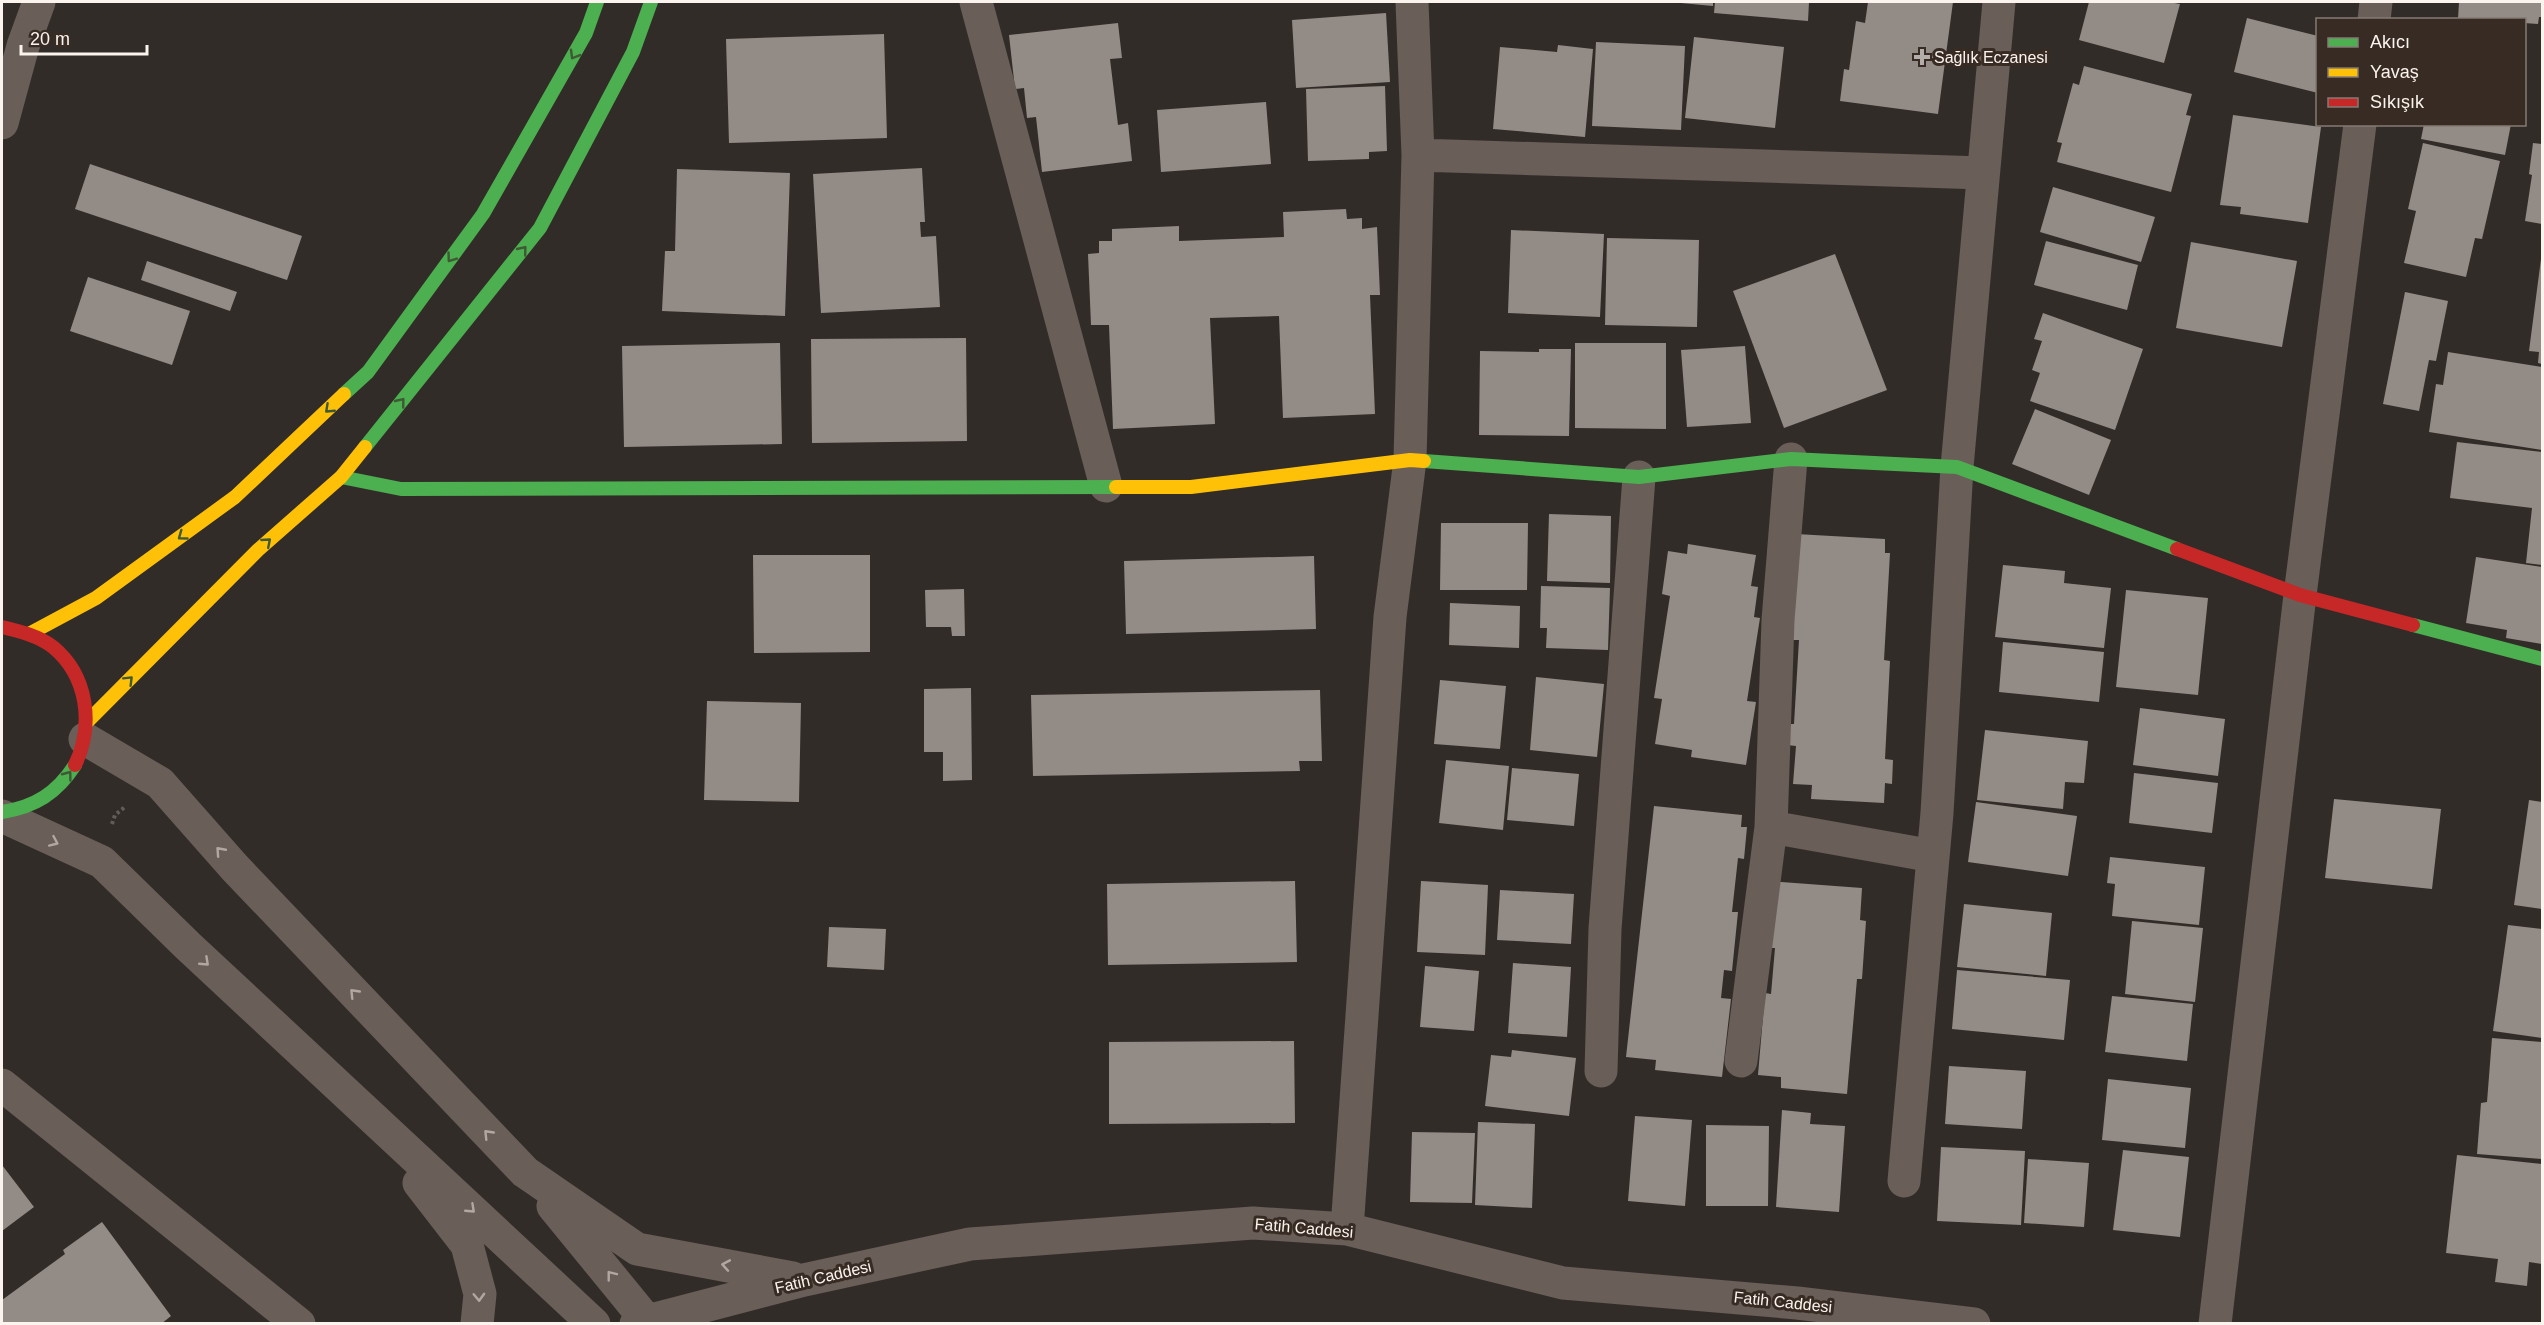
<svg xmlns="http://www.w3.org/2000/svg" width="2544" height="1325" font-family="Helvetica,sans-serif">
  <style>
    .building { fill: #938b86 }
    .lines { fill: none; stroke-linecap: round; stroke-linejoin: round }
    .path { stroke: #645c58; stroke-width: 4; stroke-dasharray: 3 3; stroke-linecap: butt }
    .street { stroke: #695e58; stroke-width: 33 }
    .fast { stroke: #4caf50; stroke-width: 14 }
    .slow { stroke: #ffc107; stroke-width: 14 }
    .jam { stroke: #c62828; stroke-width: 14 }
    .oneway { stroke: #3e5933 }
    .oneway2 { stroke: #b2a8a3 }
    .poi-dot { fill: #b5ada9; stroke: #372b23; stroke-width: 2 }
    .labels { text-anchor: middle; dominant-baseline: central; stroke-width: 6; stroke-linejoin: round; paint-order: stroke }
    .poi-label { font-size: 16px; fill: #fbf3ee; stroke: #372b23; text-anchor: start }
    .street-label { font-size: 16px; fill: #fbf3ee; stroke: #372b23 }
  </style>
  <rect width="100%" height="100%" fill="#322c28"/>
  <path class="building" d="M1670,2h43v4z
    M1715,2h94l-1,19 -94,-8z
    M1868,2h85l-15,112 -98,-13 4,-32 5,1 7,-49 9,2z
    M2089,2h80l11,2 -16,59 -85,-23z
    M2459,2h83v15h-3l-1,7 -14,-1v-3l-66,-1z
    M1386,13l4,69 -94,6 -4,-68z
    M2247,18l71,18v57l-84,-21z
    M1118,23l4,35 -12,1 8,66 10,-2 4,38 -90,11 -6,-55 -9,1 -3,-30 -9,1 -6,-54z
    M884,34l3,104 -158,5 -3,-104z
    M1694,37l90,10 -9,81 -90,-10z
    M1596,42l89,4 -4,84 -89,-4z
    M1558,45l35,4 -8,88 -92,-8 7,-82 57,5z
    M2084,66l108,28 -6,21 5,1 -20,76 -114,-30 5,-19 -5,-1 16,-59 6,2z
    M1385,86l2,65 -18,1v7l-61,2 -2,-72z
    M1266,102l5,62 -110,8 -4,-62z
    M2233,115l88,12 -13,96 -68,-9 1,-7 -21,-2z
    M2424,124h87l-6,31 -84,-16z
    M2423,143l77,18 -18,78 -7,-1 -9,39 -62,-14 12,-52 -8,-2z
    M2533,143l9,1v80l-17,-3 7,-46 -3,-1z
    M90,164l212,72 -15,44 -212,-71z
    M922,168l3,54h-5l1,15 15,-1 4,71 -119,6 -8,-139z
    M677,169l113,4 -5,143 -123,-5 3,-60h10z
    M2053,187l102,30 -14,45 -101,-30z
    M1346,209l1,10 15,-1v11l15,-2 3,68h-10l5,119 -92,4 -4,-102 -69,2 5,106 -102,5 -4,-104h-18l-3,-71 11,-1v-12h13v-12l67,-3v15l105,-4 -1,-25z
    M1511,230l93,4 -4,83 -92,-4z
    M1607,238l92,2 -2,87 -92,-2z
    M2046,241l92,24 -11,45 -93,-25z
    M2191,242l106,19 -15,86 -106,-19z
    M1835,254l52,136 -103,38 -51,-137z
    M2541,259h1v105l-4,-1 1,-11 -10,-1z
    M147,261l90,31 -7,19 -89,-31z
    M88,277l102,34 -18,54 -102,-34z
    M2405,292l43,9 -12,60 -7,-1 -10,51 -36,-7z
    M2043,313l100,36 -28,81 -85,-29 10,-28 -8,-3 10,-29 -8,-2z
    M966,338l1,103 -155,2 -1,-104z
    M780,343l2,101 -158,3 -2,-101z
    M1575,343h91v86l-91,-1z
    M1745,346l6,77 -64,4 -6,-77z
    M1539,349h32l-2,87 -90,-1 1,-84 59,1z
    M2448,352l94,15v83l-113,-18 7,-48 7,1z
    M2035,409l76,31 -22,55 -77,-31z
    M2457,442l85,10v113l-16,-2 6,-55 -82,-10z
    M1549,514l62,2 -1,67 -63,-2z
    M1441,523h87l-1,67h-87z
    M1796,534l89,5v14h5l-6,107 6,1 -5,98 8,1 -1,24 -7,-1 -1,20 -73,-4 1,-14 -19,-1 3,-38 -9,-1 2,-21h5l5,-84h-8z
    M1688,544l68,11 -5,31 7,1 -4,30 6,1 -13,83 9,1 -10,63 -55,-8 1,-7 -37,-6 7,-45 -8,-1 16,-102 -8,-2 6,-43 19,3z
    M753,555h117v97l-116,1z
    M1314,556l2,73 -190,5 -2,-73z
    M2476,557l66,10v77l-36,-6 1,-8 -41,-7z
    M2003,565l62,6 -1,12 47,5 -7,60 -109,-11z
    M1541,586l69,2 -2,62 -62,-2 1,-20h-7z
    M964,589l1,47h-13l-1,-9h-25l-1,-37z
    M2126,590l82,8 -10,97 -82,-8z
    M1450,603l70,3 -1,42 -70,-3z
    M2003,642l101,10 -5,50 -100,-10z
    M1536,677l68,7 -7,73 -67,-7z
    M1440,680l66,6 -6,63 -66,-5z
    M971,688l1,92 -29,1v-29h-19v-63z
    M1320,690l2,71h-23l1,10 -267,5 -2,-81z
    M707,701l94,2 -2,99 -95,-2z
    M2140,708l85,11 -7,57 -85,-11z
    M1985,730l103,11 -4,42 -19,-1 -2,27 -86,-9z
    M1446,760l63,6 -6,64 -64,-7z
    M1512,768l67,6 -5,52 -67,-6z
    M2134,773l84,10 -6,50 -83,-10z
    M2334,799l107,10 -9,80 -107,-11z
    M2529,800l13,2v107l-28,-4z
    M1976,802l101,14 -9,60 -100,-14z
    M1654,806l88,9 -1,12h6l-3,32 -6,-1 -6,54h6l-6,59 -8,-1 -3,28 10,1 -9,78 -67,-7 1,-10 -30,-3z
    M2110,857l95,10 -6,58 -87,-9 3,-32 -8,-1z
    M1295,881l2,81 -189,3 -1,-81z
    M1421,881l67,4 -3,70 -68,-3z
    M1768,881l94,7 -2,32 6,1 -4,58h-5l-10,115 -66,-6v-11l-23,-2 7,-82 6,1 4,-46h-12z
    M1500,890l74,4 -3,50 -74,-4z
    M1964,904l88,9 -6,63 -89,-9z
    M2132,921l71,7 -8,74 -70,-8z
    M2508,925l34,4v109l-49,-7z
    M829,927l57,2 -2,41 -57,-3z
    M1513,963l58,4 -4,70 -59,-4z
    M1425,966l54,5 -5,60 -54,-4z
    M1957,970l113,10 -6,60 -112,-11z
    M2112,996l81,8 -6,57 -82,-9z
    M2492,1038l50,4v117l-65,-5 4,-51 6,-1z
    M1294,1041l1,82 -186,1v-82z
    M1512,1050l64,8 -7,58 -84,-10 6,-51 20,2z
    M1949,1066l77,5 -4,58 -77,-5z
    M2108,1079l83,9 -6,60 -83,-8z
    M1782,1110l29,3 -1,11 35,2 -6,86 -63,-5z
    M1635,1116l57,4 -7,86 -57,-5z
    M1478,1122l57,2 -3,84 -57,-3z
    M1706,1125l63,1 -1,80h-62z
    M1412,1132l63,1 -3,70 -62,-1z
    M1941,1147l84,4 -4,74 -84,-4z
    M2123,1150l66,7 -9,80 -67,-7z
    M2457,1155l85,9v100l-13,-2 -2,24 -32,-4 3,-23 -52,-6z
    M2028,1159l61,4 -5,64 -60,-4z
    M2,1165l32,42 -32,24z
    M102,1222l69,94 -10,8h-159v-24l63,-46 -2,-4z"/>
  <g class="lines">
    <path class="path" d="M112,824l3,-9 10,-8"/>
    <path class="street" d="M976,2l130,484
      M2374,20l2,-18
      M2,123l21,-77 16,-44
      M1418,155l565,18
      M1791,459l-13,161 -7,207 162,29
      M85,739l75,44 75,85 290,304 112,77 156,29
      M2,816l100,46 86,84 406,378
      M1741,1061l30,-234
      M1601,1071l4,-142 34,-452
      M2,1085l297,239
      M1904,1181l33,-368 20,-346 42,-465
      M419,1183l48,62 13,49 -3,30
      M553,1206l94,115
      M1347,1229l43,-612 20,-157 8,-305 -6,-153
      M636,1324l168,-44 166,-36 283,-21 94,6 216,54 234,20 177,21
      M2215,1324l85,-729 60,-471"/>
    <path class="fast" d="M344,394l24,-22 115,-158 103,-181 11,-31
      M365,447l175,-219 93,-176 18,-50
      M1424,461l215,16 152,-18 166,8 220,82
      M341,477l60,12 715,-2
      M2413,625l129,34
      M2,812c33,-5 55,-19 73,-47"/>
    <path class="slow" d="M1116,487h75l219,-27 14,1
      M29,634l67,-36 139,-101 109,-103
      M88,721l170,-171 83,-73 24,-30"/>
    <path class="jam" d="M2177,549l123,46 113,30
      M2,627c17,4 37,9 51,20 35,29 41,78 22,118"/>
  </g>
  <defs><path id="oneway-chevron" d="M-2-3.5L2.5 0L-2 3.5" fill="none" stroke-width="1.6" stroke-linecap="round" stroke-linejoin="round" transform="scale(1.5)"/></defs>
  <g class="oneway">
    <use href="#oneway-chevron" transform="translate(574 55) rotate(120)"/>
    <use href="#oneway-chevron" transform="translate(523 250) rotate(-51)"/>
    <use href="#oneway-chevron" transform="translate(451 258) rotate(126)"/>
    <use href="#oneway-chevron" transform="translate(401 402) rotate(-51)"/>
    <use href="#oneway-chevron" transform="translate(329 409) rotate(137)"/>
    <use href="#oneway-chevron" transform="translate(182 536) rotate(144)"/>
    <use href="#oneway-chevron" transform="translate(267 542) rotate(-41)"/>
    <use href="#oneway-chevron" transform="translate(129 680) rotate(-45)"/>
    <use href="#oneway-chevron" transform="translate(68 775) rotate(-53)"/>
  </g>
  <g class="oneway2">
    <use href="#oneway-chevron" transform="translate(54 842) rotate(24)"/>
    <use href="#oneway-chevron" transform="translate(220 851) rotate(-132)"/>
    <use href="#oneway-chevron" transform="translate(205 962) rotate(43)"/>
    <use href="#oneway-chevron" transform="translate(354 993) rotate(-134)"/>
    <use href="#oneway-chevron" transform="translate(488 1134) rotate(-134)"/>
    <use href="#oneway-chevron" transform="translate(471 1209) rotate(43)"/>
    <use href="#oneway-chevron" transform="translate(726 1265) rotate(-170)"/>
    <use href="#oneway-chevron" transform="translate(611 1275) rotate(-128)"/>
    <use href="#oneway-chevron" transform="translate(479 1297) rotate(88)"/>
  </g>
  <path class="poi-dot" d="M1919 48h6v6h6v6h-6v6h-6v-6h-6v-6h6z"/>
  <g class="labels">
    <g class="poi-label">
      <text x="1934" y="57">Sağlık Eczanesi</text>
    </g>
    <g class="street-label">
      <text transform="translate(1304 1228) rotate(5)">Fatih Caddesi</text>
      <text transform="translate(823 1277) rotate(-13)">Fatih Caddesi</text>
      <text transform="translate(1783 1302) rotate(6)">Fatih Caddesi</text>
    </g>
  </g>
  <rect width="2544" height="1325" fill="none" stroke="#fbf3ee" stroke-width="6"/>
  <rect x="2316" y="18" width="210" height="108" fill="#372b23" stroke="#857b74" stroke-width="1.5"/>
  <rect x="2328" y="38" width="30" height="9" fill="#4caf50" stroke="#857b74" stroke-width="1.5"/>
  <text x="2370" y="48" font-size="18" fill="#fbf3ee">Akıcı</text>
  <rect x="2328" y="68" width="30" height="9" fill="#ffc107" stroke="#857b74" stroke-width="1.5"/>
  <text x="2370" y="78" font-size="18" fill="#fbf3ee">Yavaş</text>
  <rect x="2328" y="98" width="30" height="9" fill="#c62828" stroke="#857b74" stroke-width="1.5"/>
  <text x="2370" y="108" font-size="18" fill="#fbf3ee">Sıkışık</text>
  <path d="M21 45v9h126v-9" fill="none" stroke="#fbf3ee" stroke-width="3"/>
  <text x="30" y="45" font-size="18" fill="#fbf3ee" stroke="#372b23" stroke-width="4.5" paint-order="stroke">20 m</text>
</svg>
